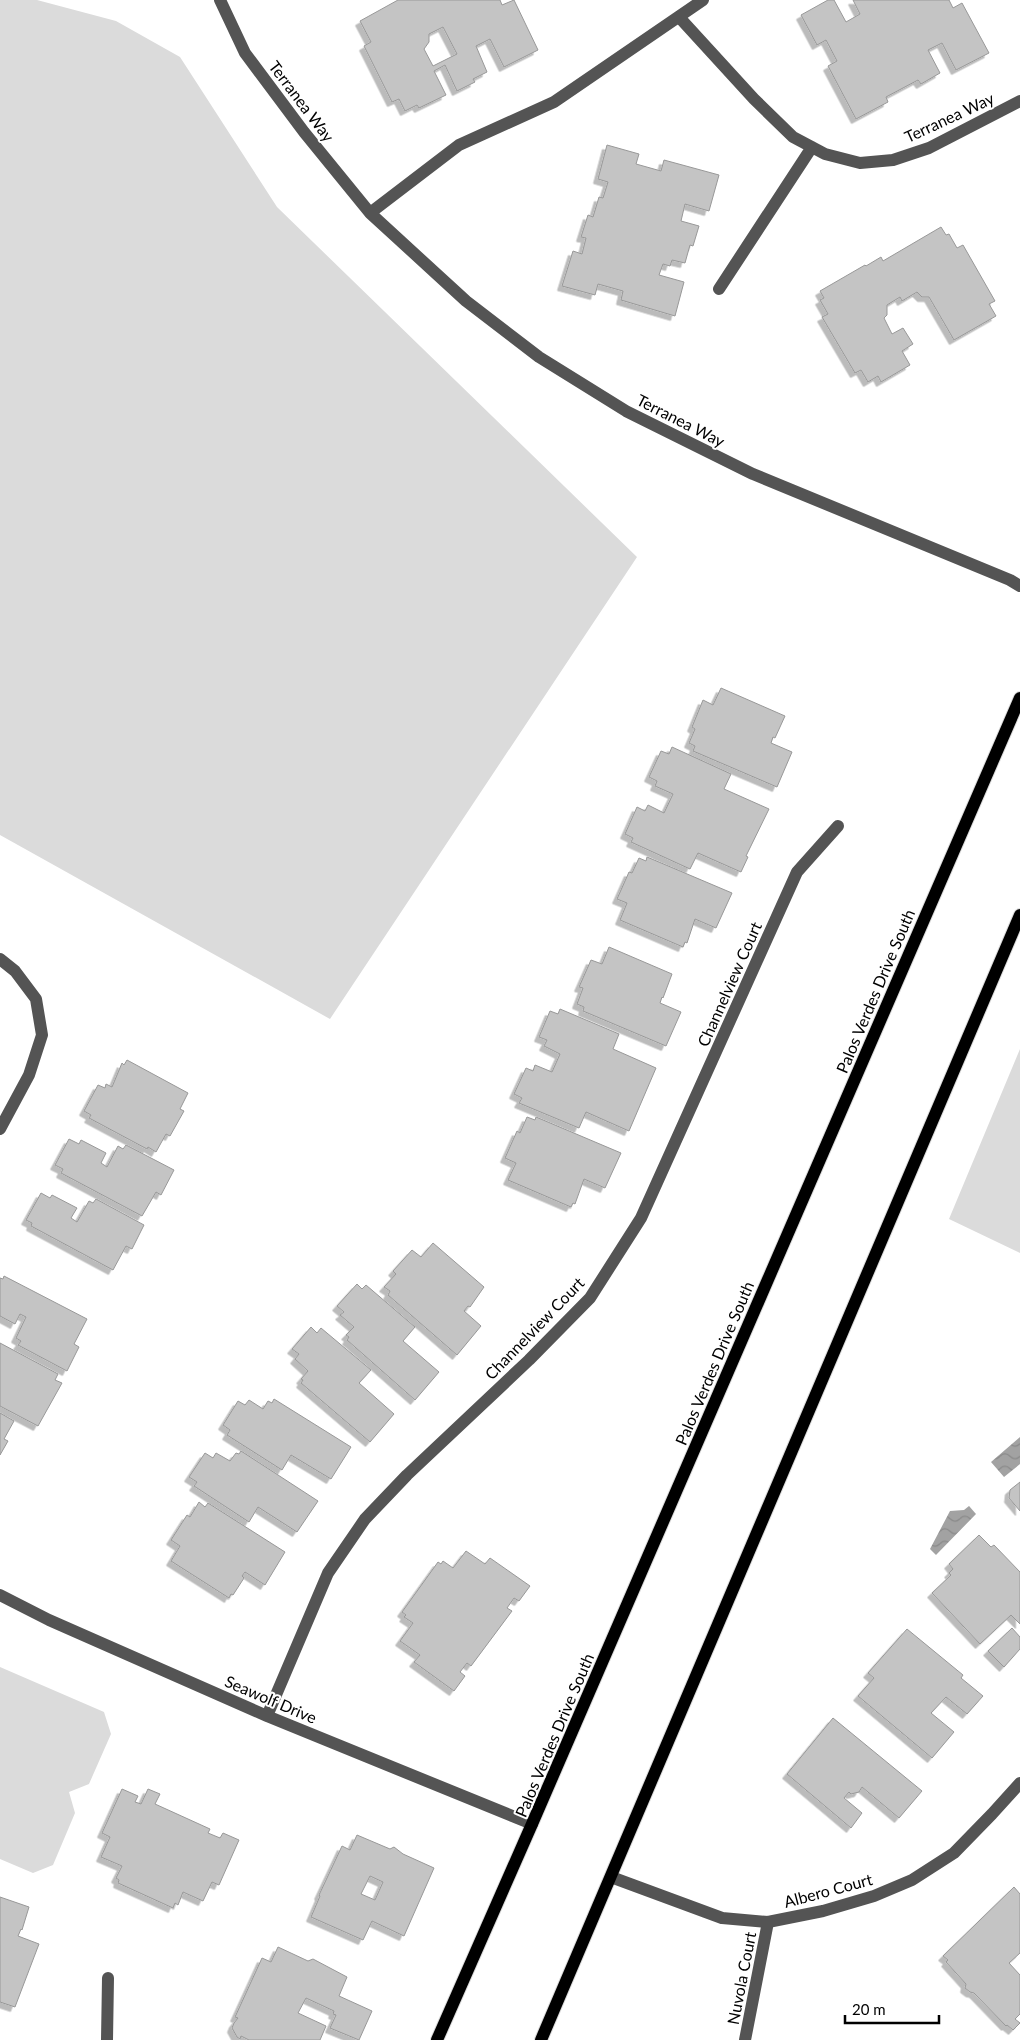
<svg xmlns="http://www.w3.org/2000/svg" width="1020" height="2040" font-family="Lato,sans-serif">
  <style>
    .green { fill: #dbdbdb }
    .water { fill: url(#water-waves) }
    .building { fill: #c4c4c4; stroke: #989898; fill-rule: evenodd; filter: url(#shadow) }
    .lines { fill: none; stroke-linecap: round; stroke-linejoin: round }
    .major-casing { stroke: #dbdbdb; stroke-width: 14 }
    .minor { stroke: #545454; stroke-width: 12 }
    .major { stroke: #000; stroke-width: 12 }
    .labels { text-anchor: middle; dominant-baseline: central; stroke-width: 4; stroke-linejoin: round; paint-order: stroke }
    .street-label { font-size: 16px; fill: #000; stroke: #fff }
  </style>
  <defs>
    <pattern id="water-waves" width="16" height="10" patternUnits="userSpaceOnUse" patternTransform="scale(1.25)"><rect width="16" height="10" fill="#a2a2a2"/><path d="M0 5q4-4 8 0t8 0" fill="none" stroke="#8a8a8a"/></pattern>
    <filter id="shadow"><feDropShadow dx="-4.5" dy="4.5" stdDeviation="0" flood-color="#0004"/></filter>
  </defs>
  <rect width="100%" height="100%" fill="#fff"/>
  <path class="green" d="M0,0h37l79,21 64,36 97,150 360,350 -307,462 -330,-184z
    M1020,1049v204l-71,-34z
    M0,1667l104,45 7,22 -22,50 -20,8 6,21 -22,52 -20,8 -33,-14z"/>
  <path class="water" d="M1020,1437v27l-16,13 -13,-15z
    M969,1506l7,8 -40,41 -6,-6 20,-38 14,-1z"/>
  <path class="building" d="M398,0h102l2,5 12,-5 24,50 -34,17 -14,-28 -14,7 11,26 -14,7 2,3 -18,9 -12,-26 -11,6 12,24 -27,13 -2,-3 -12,6 -6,-12 -7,3 -28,-56 7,-4 -11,-21zM443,27l14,27 -24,12 -9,-17 5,-7v-8z
    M828,0h6l12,22 14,-8 -7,-14h96l4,8 9,-5 27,50 -33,17 -14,-27 -14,7 12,23 -19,11 -3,-4 -32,17 2,5 -32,17 -28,-53 9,-5 -11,-21 -9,5 -16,-30z
    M607,145l32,9 -3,10 25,7 3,-11 55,15 -10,36 -24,-7 -4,17 18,5 -6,20 -3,-1 -5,18 -13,-3 -2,6 -7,-2 -4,11 25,7 -9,34 -54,-16 2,-9 -25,-7 -3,11 -33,-9 11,-35 9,3 4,-16 -5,-1 7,-22 5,2 6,-20 4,1 5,-16 -10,-3z
    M941,227l5,8 3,-1 8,14 6,-3 32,56 -6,3 7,12 -42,24 -25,-43h-7l-5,-5 -15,9 -2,-4 -13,8v10l-3,3 8,16 11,-6 10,16 -11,7 8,14 -29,17 -3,-6 -10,6 -7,-12 -6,3 -33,-56 6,-3 -8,-14 4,-2 -4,-7 45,-26 1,1 15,-9 2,4z
    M721,688l64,28 -10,22 -2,-1 -2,6 21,9 -15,35 -84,-36 2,-5 -6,-3 6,-14 -3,-2 11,-27 10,5z
    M672,747l59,27 -7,15 45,20 -23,47 2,1 -7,15 -43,-19 -8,16 -59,-27 2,-4 -8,-4 12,-27 8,4 3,-6 16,8 9,-19 -18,-8 2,-5 -8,-4 12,-26 8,3z
    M647,857l85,36 -16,35 -21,-9 -8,24 -2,-1 -2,5 -63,-27 7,-17 -10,-4 12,-27 3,1 7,-15 7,3z
    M609,947l63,27 -9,24 -1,-1 -2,6 21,9 -15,34 -83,-35 1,-4 -7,-3 6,-16 -4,-1 12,-27 11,4z
    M560,1009l59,25 -6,15 43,19 -27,63 -43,-19 -7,16 -60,-25 3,-5 -8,-4 12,-26 7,3 2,-6 17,7 8,-18 -16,-8 3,-6 -8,-3 11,-26 8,3z
    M127,1060l61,33 -8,16 4,2 -14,25 -4,-2 -10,18 -8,-5 -1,2 -58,-31 2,-3 -7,-4 14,-26 7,3 1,-4 6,3 10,-24 2,2z
    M527,1117l8,3 1,-3 85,36 -16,35 -21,-9 -9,25 -2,-1 -2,4 -63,-27 8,-17 -11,-5 12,-27 3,2z
    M69,1139l10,5 2,-4 25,13 -5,10 6,4 11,-21 5,3 3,-4 48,25 -13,25 -5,-3 -14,24 -81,-43 2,-4 -8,-4z
    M41,1193l9,5 2,-3 25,13 -6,10 6,4 12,-21 4,2 3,-4 48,26 -12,24 -6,-3 -13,24 -82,-44 1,-3 -6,-3z
    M433,1243l51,44 -14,20 -2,-1 -4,5 17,15 -24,29 -69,-60 2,-4 -6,-4 12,-13 -3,-3 19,-21 9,7z
    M4,1276l83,43 -13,25 5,3 -12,24 -49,-26 3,-4 -5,-3 10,-21 -6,-3 -5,10 -15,-8v-38l3,1z
    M357,1284l5,5 4,-4 49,42 -12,14 36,31 -24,28 -68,-60 2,-3 -3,-2 8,-8 -14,-12 4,-3 -7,-6z
    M311,1327l6,6 4,-5 50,42 -12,13 35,31 -24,28 -69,-59 2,-3 -2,-1 7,-8 -13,-12 4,-5 -7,-5z
    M0,1343l58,31 -3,6 7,3 -24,43 -38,-20z
    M274,1399l77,48 -20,32 -40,-24 -9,15 -55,-35 3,-5 -7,-5 15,-24 7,4 4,-5 14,9 5,-8 4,2z
    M0,1413l14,8 -10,18 4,2 -8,14z
    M241,1451l77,50 -21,31 -39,-25 -9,15 -55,-36 3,-4 -8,-5 16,-24 8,5 3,-5 14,8 6,-8 3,1z
    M1020,1482v29l-11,-13 1,-8z
    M199,1502l6,5 3,-4 77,49 -20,33 -20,-13 -3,4 2,2 -11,17 -2,-1 -2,4 -58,-37 9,-15 -9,-6 16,-25 3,2z
    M979,1535l12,12 3,-2 26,27v52l-9,-9 -31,29 -48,-51 19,-18 -2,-2 4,-4 -4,-5z
    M466,1551l19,13 5,-6 40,28 -11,15 -5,-3 -7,10 5,3 -41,55 -4,-3 -7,9 5,4 -11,15 -40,-29 6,-7 -20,-14 13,-18 -9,-6 2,-2 -4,-3 36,-50 3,2 2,-3 10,7z
    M1012,1628l8,9v12l-16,18 -16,-16z
    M907,1629l56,46 -2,3 22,18 -16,18 -21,-17 -15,16 23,19 -22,26 -74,-62 16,-18 -6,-5z
    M833,1718l89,73 -23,27 -37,-31 -3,5 -8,2 -2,-2 -5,6 18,15 -11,15 -64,-54z
    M122,1789l16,7 -3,6 6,2 7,-15 12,5 -5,10 55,25 -2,4 12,5 3,-5 16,7 -20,45 -7,-3 -9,19 -20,-9 -5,13 -3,-2 -2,5 -55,-25 1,-3 -3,-2 6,-12 -21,-9 9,-20 -8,-4z
    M357,1835l33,14 4,-2 9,7 31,14 -30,68 -32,-15 -9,19 -52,-23 9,-21 -1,-1 23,-49 8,4zM370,1876l13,6 -8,18 -14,-6z
    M1014,1887l6,7v59l-11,10 11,12v39l-5,5 5,4 -7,7 -6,-5 -1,1 -32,-33 -4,-1 -5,-4 1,-4 -20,-22 2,-2 -5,-4z
    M0,1897l29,10 -7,23 -1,-1 -3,7 21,8 -24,63 -15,-5z
    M278,1947l30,14 5,-2 34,18 -8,19 33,15 -13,29 -29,-12 6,-13 -3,-1 1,-3 -28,-13 -8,15 28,13 -6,14h-71l-8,-4 -1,3 -3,-2 -5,-9 2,-5 4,-5 -3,-1 27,-59 9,4z"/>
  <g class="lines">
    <g class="major-casing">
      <path id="major" d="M437,2040l95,-216 488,-1126
        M541,2040l479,-1125"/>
    </g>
    <path class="minor" d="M220,0l25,53 59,79 66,81 96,88 73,56 87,54 127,63 257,106 10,6
      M679,17l75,82 39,38 32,17 35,9 33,-3 36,-12 91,-47
      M370,213l89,-68 95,-43 149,-102
      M719,289l93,-142
      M0,959l15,12 21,28 6,36 -13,40 -29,54
      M0,1595l49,25 218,96 265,108
      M267,1716l61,-143 37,-54 42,-44 122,-115 61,-62 51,-80 156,-346 41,-46
      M611,1877l111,41 46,4 55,-11 51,-15 38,-16 42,-27 38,-39 28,-31
      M107,2040l1,-62
      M745,2040l23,-118"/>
    <use href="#major" class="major"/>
  </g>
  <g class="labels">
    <g class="street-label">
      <text transform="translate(302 101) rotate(53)">Terranea Way</text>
      <text transform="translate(949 117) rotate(-25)">Terranea Way</text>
      <text transform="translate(681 420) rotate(27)">Terranea Way</text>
      <text transform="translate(729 984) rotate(-66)">Channelview Court</text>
      <text transform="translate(875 991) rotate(-67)">Palos Verdes Drive South</text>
      <text transform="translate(534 1328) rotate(-46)">Channelview Court</text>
      <text transform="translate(714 1363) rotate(-67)">Palos Verdes Drive South</text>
      <text transform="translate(271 1699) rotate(23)">Seawolf Drive</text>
      <text transform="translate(554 1735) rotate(-67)">Palos Verdes Drive South</text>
      <text transform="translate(828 1890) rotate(-15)">Albero Court</text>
      <text transform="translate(741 1978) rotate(-79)">Nuvola Court</text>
    </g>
  </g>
  <path d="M845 2015v8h94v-8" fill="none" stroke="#000000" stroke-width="2.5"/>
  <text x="852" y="2015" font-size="15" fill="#000000" stroke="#ffffff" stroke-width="4" paint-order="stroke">20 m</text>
</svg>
